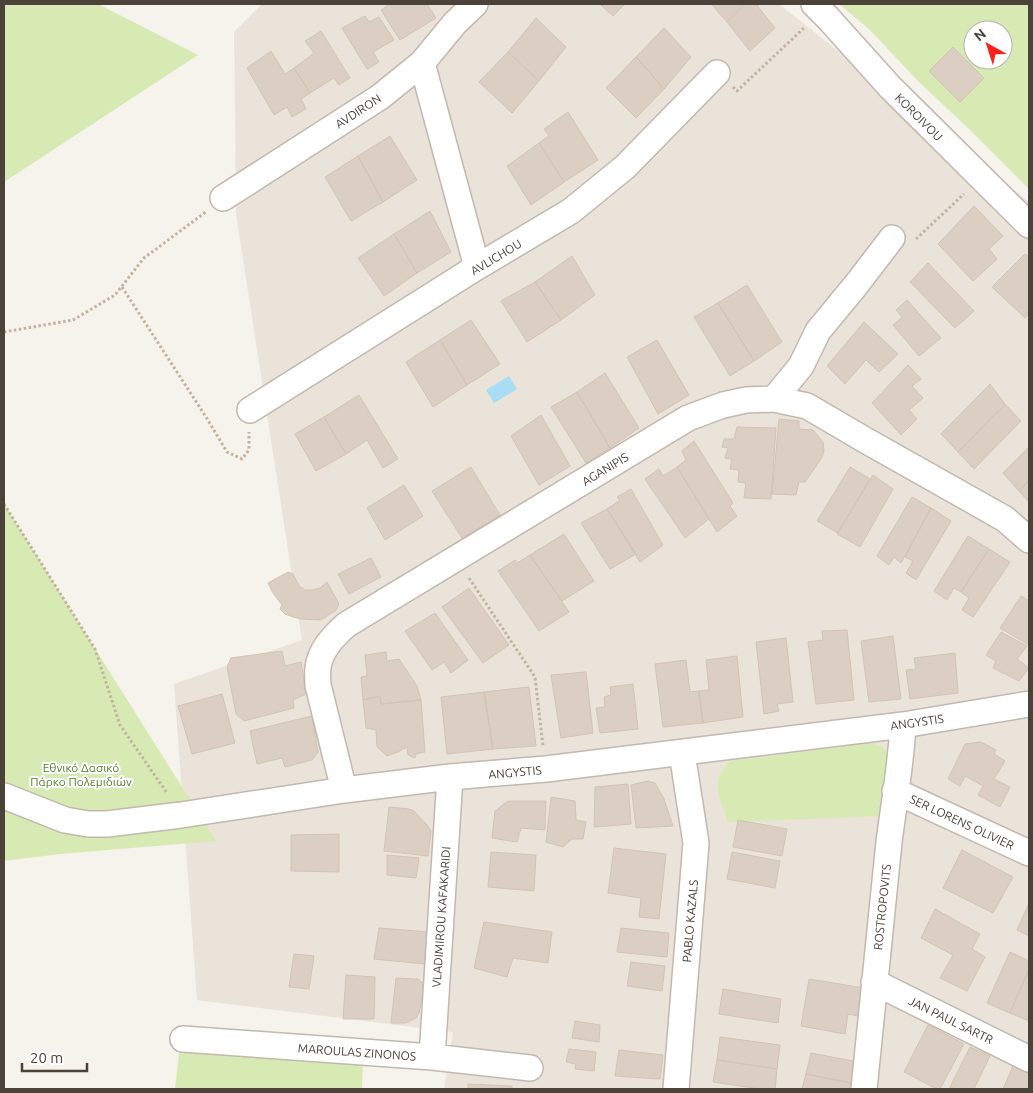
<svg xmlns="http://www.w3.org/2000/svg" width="1033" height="1093" font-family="Ubuntu,sans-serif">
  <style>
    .residential { fill: #eae3da }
    .green { fill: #d8eab4; fill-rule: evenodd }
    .water { fill: #a8ddf3 }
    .building { fill: #dbcfc4; stroke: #d3c3b3 }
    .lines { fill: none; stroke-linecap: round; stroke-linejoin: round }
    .street-casing { stroke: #c2b8ae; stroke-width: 28 }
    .path { stroke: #c4b29e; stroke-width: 3; stroke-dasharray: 2.5 2.5; stroke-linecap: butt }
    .street { stroke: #fff; stroke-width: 25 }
    .labels { text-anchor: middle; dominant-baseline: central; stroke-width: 4; stroke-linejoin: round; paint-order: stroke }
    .street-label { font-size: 12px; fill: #4b4239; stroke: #fff }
    .park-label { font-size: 12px; fill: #548029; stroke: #fff }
  </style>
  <rect width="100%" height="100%" fill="#f6f2ec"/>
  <path class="residential" d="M262,4h517l250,198v887h-585l9,-57 -256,-32 -23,-316 128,-44 -66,-426 -2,-182z"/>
  <path class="green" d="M4,4h94l100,51 -194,127z
    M839,4h190v185l-59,-59 -52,-49 -49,-52zM973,30h30v30h-30z
    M4,504l212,337 -156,13 -56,7z
    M871,743l11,4 10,10 -9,59 -155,6c-4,-15 -15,-32 -8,-48 2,-4 7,-9 10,-13z
    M180,1044l183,16 -1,29h-187z"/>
  <path class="water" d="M509,376l8,13 -23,14 -8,-13z"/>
  <path class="building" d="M390,4h37l9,14 -36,22 -19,-30z
    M600,4h25l-12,12z
    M711,4h34l-18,18z
    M745,4h11l19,24 -25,23 -23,-29z
    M365,16l4,6 10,-5 15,23 -21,12 6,10 -12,7 -25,-41z
    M536,18l30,29 -27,34 -31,-29z
    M664,28l27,29 -27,32 -28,-32z
    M321,31l29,47 -11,7 -5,-7 -24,15 -16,-25 20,-15 -9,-12z
    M953,47l31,31 -24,24 -31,-31z
    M271,51l14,23 9,-6 16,25 -9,6 5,10 -14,8 -5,-10 -13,8 -27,-47z
    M508,52l31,29 -27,32 -33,-31z
    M636,57l28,32 -28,29 -30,-30z
    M568,112l30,48 -34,22 -25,-39 10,-7 -5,-7z
    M390,136l27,44 -34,22 -25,-46z
    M539,143l25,39 -33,23 -24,-39z
    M358,156l25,46 -32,19 -26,-44z
    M974,206l29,30 -14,13 8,10 -24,22 -35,-37z
    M430,211l21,41 -34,21 -23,-39z
    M394,234l23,39 -33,23 -26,-38z
    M1025,254l4,3v57l-4,4 -33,-31z
    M572,256l23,39 -34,25 -26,-38z
    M928,263l46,48 -19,17 -45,-46z
    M535,282l26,38 -34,22 -26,-41z
    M747,285l35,57 -28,19 -36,-58z
    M907,300l34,38 -22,18 -26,-31 9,-8 -6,-7z
    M718,303l36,58 -24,15 -36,-59z
    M471,320l29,44 -33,21 -27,-45z
    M864,322l34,32 -19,18 -13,-12 -21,24 -18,-18z
    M440,340l27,45 -34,22 -27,-45z
    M657,340l32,55 -31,19 -31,-57z
    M908,365l13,14 -9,7 11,12 -14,12 8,9 -16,16 -29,-32z
    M605,373l34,55 -29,20 -33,-56z
    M990,384l15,20 -47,48 -17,-18z
    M577,392l33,56 -24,15 -35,-56z
    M359,395l39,64 -15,9 -16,-28 -21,14 -22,-37z
    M1005,404l16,17 -47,48 -16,-17z
    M541,415l29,51 -31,19 -28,-49z
    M324,417l22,37 -30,17 -21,-37z
    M779,419l20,2v8l14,1 10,12 1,9 -3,8 -16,23h-6l-3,13 -24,-1z
    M737,427l39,1 -5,71 -27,-1 2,-15 -8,-1 1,-12 -9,-1 2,-10 -7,-1 3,-10 -6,-1 2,-8h10z
    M694,441l39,62 -3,3 7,10 -20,16 -40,-65 9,-7 -4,-9z
    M1029,447v33l-10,11 -16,-18z
    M471,467l29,48 -38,23 -30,-47z
    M677,467l32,52 -24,19 -40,-59 14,-10 4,7z
    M850,467l20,12 -32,54 -21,-12z
    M873,475l20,14 -33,58 -23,-13z
    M1029,480v22l-10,-11z
    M404,485l19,31 -38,24 -18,-32z
    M631,489l32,56 -23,17 -33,-53 13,-9 -3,-3z
    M912,497l19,11 -30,55 -7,-6 -5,8 -12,-9z
    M931,508l20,13 -35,59 -10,-7 7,-12 -8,-4z
    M607,509l29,45 -26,15 -29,-46z
    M564,534l30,47 -32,20 -32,-46z
    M968,536l21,13 -28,43 -7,-4 -7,12 -13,-9z
    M989,549l21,13 -37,55 -11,-7 7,-12 -8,-6z
    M530,555l39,57 -30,19 -41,-60 17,-11 2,3z
    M371,558l10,19 -32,17 -11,-20z
    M288,572l5,2 6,12 6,4h8l7,-2 7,-6 12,22 -3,6 -15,10 -19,-1 -9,-2 -8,-3 -5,-5 2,-4 -9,-12 -5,-10z
    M469,588l40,57 -26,18 -41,-56z
    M1021,596l8,5v44l-29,-17z
    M435,613l33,47 -17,13 -7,-11 -12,8 -27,-39z
    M847,630l7,70 -38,4 -8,-62 15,-2 -1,-9z
    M1001,632l26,14 -10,13 12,9 -10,13 -26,-13 3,-7 -10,-6z
    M893,636l8,63 -32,3 -8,-61z
    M786,638l7,64 -16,2 2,7 -15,3 -8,-72z
    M282,651l3,15 16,-4 5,32 -13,6 1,8 -50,13 -8,-7 -9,-47 4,-9z
    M386,652l1,9 12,-2 18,27 4,14 -40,4 -1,-8 -17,4 -2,-23 6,-1 -2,-21z
    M955,653l3,40 -48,6 -4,-29 10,-1 -2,-11z
    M737,656l6,61 -40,6 -4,-32 10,-1 -3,-30z
    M686,660l4,32 9,-1 4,32 -40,4 -8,-63z
    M586,672l7,61 -32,5 -10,-63z
    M633,684l5,45 -38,4 -4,-25 9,-1 -1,-10 7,-2 -1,-8z
    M529,687l7,59 -43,3 -9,-57z
    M484,692l9,57 -46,5 -6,-57z
    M222,694l13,49 -43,11 -14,-48z
    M380,696l1,8 40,-4 4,52 -9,2 -1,4 -7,-3 -1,-8 -9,5 -11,4 -10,-9 -1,-17 -10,-2 -3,-28z
    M312,716l6,36 -6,8 -27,7 -3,-9 -25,6 -7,-33z
    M981,742l15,8 -2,4 11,7 -11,18 16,8 -10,20 -22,-12 5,-9 -18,-10 -5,10 -12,-7 17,-35z
    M648,781l7,2 9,16 9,27 -37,2 -5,-43z
    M628,784l3,40 -37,3 1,-40z
    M551,797l24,4 1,19 10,2 -3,17h-11l-9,8 -17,-5z
    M508,801h38l-1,29 -24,-2 -4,14 -25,-4 3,-27z
    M389,807l20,2 5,2 13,14 4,6 -3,25 -44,-5z
    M738,820l49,9 -5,27 -49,-9z
    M339,834v38l-48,-1v-36z
    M614,848l52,6 -7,65 -20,-2 2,-19 -33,-5z
    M962,850l51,27 -20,36 -50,-25z
    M491,852l45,3 -2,36 -46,-4z
    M732,852l48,9 -5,27 -48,-9z
    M387,855l32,3 -3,20 -29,-3z
    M1029,903v33l-12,-6z
    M935,909l45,25 -8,15 13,8 -18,34 -27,-13 13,-23 -32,-17z
    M484,922l68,10 -4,31 -35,-5 -6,19 -33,-9z
    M379,928l50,4 -4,32 -51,-5z
    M621,928l48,5 -2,24 -50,-5z
    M1010,952l19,9v8l-19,44 -23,-10z
    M294,954l20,2 -5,33 -20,-2z
    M631,962l34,4 -3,25 -35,-5z
    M1029,969v52l-19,-8z
    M346,975l29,2 -1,42h-31z
    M396,978l22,1 5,4 1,5 -5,25 -3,5 -10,5h-15z
    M809,979l55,9 -6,28 -10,-2 -3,20 -44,-8z
    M723,989l58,10 -3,24 -59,-9z
    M575,1021l25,4 -1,17 -27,-4z
    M928,1025l36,19 -24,45h-3l-33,-17z
    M720,1037l60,8 -3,24 -60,-9z
    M970,1047l20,9 -16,33h-25z
    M569,1049l27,3 -2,19 -19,-2 1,-5 -10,-2z
    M619,1050l44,5 -3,24 -45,-3z
    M811,1053l42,8 -2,22 -45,-9z
    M717,1060l60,9 -2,20h-14l-48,-7z
    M1014,1064l15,7v18h-26z
    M806,1074l45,9 -2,6h-47z
    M468,1084l44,2v3h-44z"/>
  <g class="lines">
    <g class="street-casing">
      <path id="street" d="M814,4l14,14 62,69 139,138
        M422,63l55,204
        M223,198l157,-101 42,-34 33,-40 20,-19
        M774,399l27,-33 17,-35 38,-46 36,-47
        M250,410l227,-143 94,-56 54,-44 92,-94
        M344,790l-26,-105c0,-5 -1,-11 0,-17 2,-18 15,-31 28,-43l342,-207 35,-13 23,-5 28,-1 33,7 58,34 140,79 24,21
        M895,791l134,62
        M4,796l61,24 23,4h19l74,-9 163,-25 106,-13 96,-8 357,-44 126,-21
        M874,982l155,77
        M183,1039l249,18 98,11
        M432,1057l18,-280
        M676,1089l20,-246 -14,-90
        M864,1089c8,-82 16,-164 25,-247 5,-39 12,-78 14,-117"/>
    </g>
    <path class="path" d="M733,87l4,4 68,-64
      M916,239l48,-45
      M122,287l84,130 21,35 15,7 7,-9v-18
      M4,332l69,-12 42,-25 29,-37 63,-47
      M4,504l91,145 25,76 47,68
      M469,578l66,99 8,69"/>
    <use href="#street" class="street"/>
  </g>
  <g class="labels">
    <g class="street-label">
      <text transform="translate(358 111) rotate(-33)">AVDIRON</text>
      <text transform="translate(919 117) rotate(45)">KOROIVOU</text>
      <text transform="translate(496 257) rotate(-31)">AVLICHOU</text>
      <text transform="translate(605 469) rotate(-31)">AGANIPIS</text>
      <text transform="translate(917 722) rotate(-8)">ANGYSTIS</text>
      <text transform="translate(515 772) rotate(-5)">ANGYSTIS</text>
      <text transform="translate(962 822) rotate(25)">SER LORENS OLIVIER</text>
      <text transform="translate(882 907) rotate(-84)">ROSTROPOVITS</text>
      <text transform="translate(441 917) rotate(-86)">VLADIMIROU KAFAKARIDI</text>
      <text transform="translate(690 921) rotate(-85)">PABLO KAZALS</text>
      <text transform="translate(951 1020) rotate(26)">JAN PAUL SARTR</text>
      <text transform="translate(357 1052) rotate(4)">MAROULAS ZINONOS</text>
    </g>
    <g class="park-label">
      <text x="81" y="767">Εθνικό Δασικό<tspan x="81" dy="14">Πάρκο Πολεμιδιών</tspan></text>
    </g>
  </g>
  <rect width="1033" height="1093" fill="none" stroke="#4b4239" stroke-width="10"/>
  <g transform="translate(988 45) rotate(321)"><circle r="24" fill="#ffffff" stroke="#b7b3b0"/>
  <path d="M0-4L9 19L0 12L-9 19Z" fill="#fe211a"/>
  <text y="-8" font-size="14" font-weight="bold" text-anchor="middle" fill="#4b4239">N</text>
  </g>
  <path d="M22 1063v8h65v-8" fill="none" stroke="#4b4239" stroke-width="2.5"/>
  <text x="30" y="1063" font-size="15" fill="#4b4239" stroke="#ffffff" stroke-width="4" paint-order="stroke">20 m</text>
</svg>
